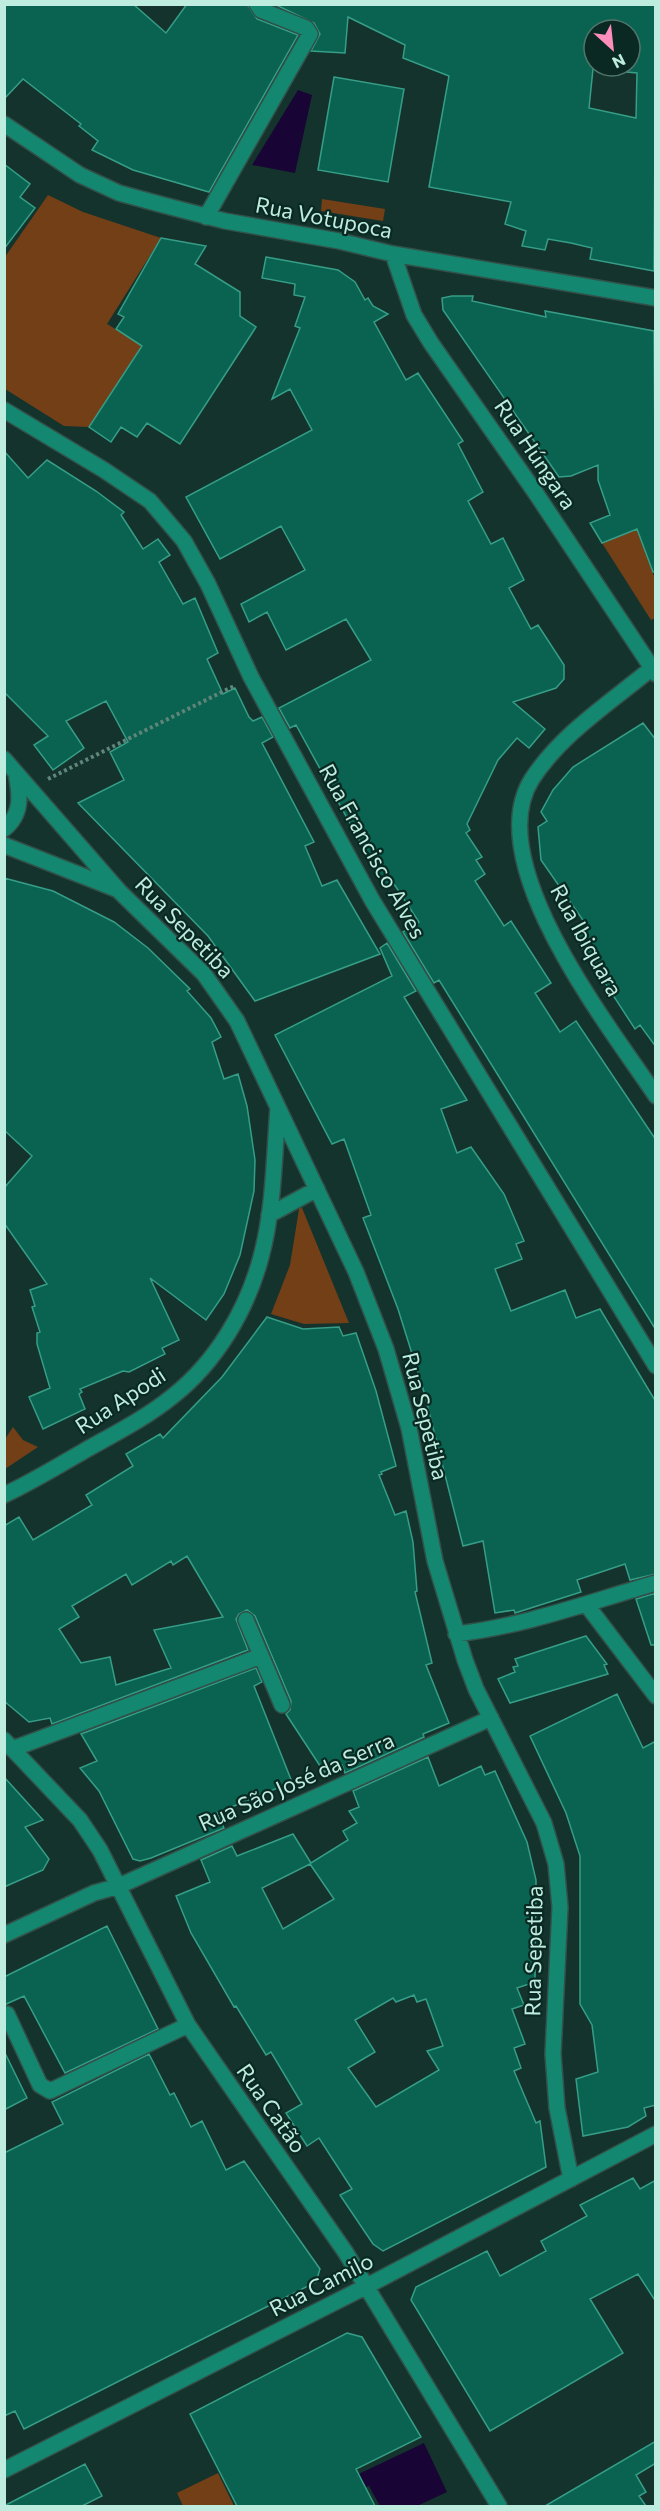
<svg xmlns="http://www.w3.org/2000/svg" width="660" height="2511" font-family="Commissioner,sans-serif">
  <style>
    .green { fill: #733f17 }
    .water { fill: #180536 }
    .building { fill: #0a6251; stroke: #369e87; stroke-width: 1.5; fill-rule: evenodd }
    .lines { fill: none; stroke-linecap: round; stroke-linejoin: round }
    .minor-casing { stroke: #315149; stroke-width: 18 }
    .path { stroke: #60857b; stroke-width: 4; stroke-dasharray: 3 3; stroke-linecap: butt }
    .minor { stroke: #148771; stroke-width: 15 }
    .labels { text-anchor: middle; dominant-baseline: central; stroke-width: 4.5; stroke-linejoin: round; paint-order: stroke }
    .street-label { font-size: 22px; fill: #beecde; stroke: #092922 }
  </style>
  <rect width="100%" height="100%" fill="#14332c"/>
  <path class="green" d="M48,195l35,17 78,26 -54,86 35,21 -53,82 -25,-1 -59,-37v-132z
    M322,199l63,10 -2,12 -62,-10z
    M637,529l18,50v39l-4,2 -49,-77z
    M300,1203l49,120 -45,1 -33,-10 19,-49z
    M13,1427l10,13 15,7 -33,22v-30z
    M218,2473l16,33h-51l-6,-13z"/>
  <path class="water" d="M298,90l14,5 -17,78 -43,-8z
    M424,2443l23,49 -30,14h-37l-11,-20 -14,5 -7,-12z"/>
  <path class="building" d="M4,4h129l33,29 21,-29h60l10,15 41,16 -89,157 -76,-22 -41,-20 6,-9 -19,-15 2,-2 -58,-45 -19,20z
    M274,4h382l-2,267 -64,-12 2,-11 -21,-5 -23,-4 -3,11 -23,-4 4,-15 -21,-7 6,-22 -82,-15 20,-111 -46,-18 2,-13 -57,-28 -3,36 -34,-2 9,-17 -6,-11zM594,30h36v36h-36zM593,69l44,4 -1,45 -47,-10z
    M334,77l70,12 -16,93 -70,-12z
    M4,164l26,20 -10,13 15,11 -31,41z
    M161,238l45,8 -11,18 45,28v24l16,11 -76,117 -33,-21 -10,14 -16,-10 -10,15 -22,-15 53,-81 -26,-17 8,-12 -6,-3z
    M266,257l72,13 17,12 10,18 3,-2 5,8 15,8 -14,8 32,58 12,-7 45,68 -5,3 25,48 -15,9 23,43 12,-6 21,42 -15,8 22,41 7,-4 26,40v14l-8,9 -43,14 32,27 -16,19 -12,-10 -19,22 -31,64 3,6 -4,3 16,24 -6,3 9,14 -10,7 29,45 7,-5 40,62 -16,10 25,39 16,-11 80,119v190l-217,-350 -5,3 -31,-51 16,-10 -25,-38 -8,5 -90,-164 -6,3 -11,-20 92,-48 -25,-41 -60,31 -19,-38 -18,10 -8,-18 64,-34 -24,-44 -61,33 -34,-62 126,-67 -22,-41 -18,10 28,-71 -5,-2 10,-29 -11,-2 1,-11 -33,-6z
    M452,296h21l-1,5 74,16 -1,-6 109,20 2,241h-3l-16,-43 -35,14 -12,-20 20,-8 -12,-35v-15l-27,11 -12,1 -116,-167 -1,-12z
    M4,451l24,27 19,-18 49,31 28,21 -3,3 22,34 15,-10 12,16 -11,7 24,42 12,-6 23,55 -11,6 16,35 12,-6 14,29 4,4 9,-4 11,20 -11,6 52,99 -9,4 17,40 15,-6 43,74 -125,47 -47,-65 -130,-133 46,-23 -14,-28 18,-10 -22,-41 -40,20 18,27 -31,22 -19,-25 14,-9 -44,-44z
    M643,723l13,17v307l-16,-22 -5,4 -63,-97 13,-9 -44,-63 -3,-33 9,-6 -6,-9 12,-22 20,-23z
    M4,878l49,13 61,31 34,26 42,41 -3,2 24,27 10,19 -9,5 12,37 14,-5 9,32 8,54 -1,31 -14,64 -16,39 -18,26 -56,-42 29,62 -17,8 3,6 -36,18 -6,-1 -43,18 2,3 -3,2 6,15 -42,20 -14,-32 21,-9 -13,-44v-11l3,-1 -8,-25 3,-1 -5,-16 17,-6 -43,-61v-35l28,-32 -28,-26z
    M387,943l29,48 -12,6 63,103 -26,9 16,44 14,-6 33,47 20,47 -8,3 6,15 -27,10 16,42 54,-21 11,28 24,-9 56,93v172l-26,6 -5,-16 -48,16 4,12 -66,21 -1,-3 -19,3 -12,-72 -20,5 -39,-154 -26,-83 -35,-91 8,-3 -27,-76 -12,5 -57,-109 117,-59 -12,-28z
    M267,1317l36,12 36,-2 4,9 13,-3 20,58 20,75 -15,6 1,2 -3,1 16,40 11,-4 7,31 4,49 -2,1 17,71 -6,2 23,58 -26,11 1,3 -79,36 -3,-8 -18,7 -38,-58 4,-4 1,-9 -36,-85 -8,-6 -8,4 -3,5 12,31 -196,74 -2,-6 -21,4 -25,-21v-175l15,-9 14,23 59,-35 -6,-10 47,-29 -7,-12 34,-20 3,4 59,-61zM187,1556l36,61 -69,13 17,38 -55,17 -6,-28 -29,6 -22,-34 20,-12 -7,-11 54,-32 6,11 39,-24 2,4z
    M656,1593v52h-5l-15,-46z
    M586,1636l21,28 -3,1 4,9 -98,29 -12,-24 17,-7 -2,-5 5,-1 -3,-7z
    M256,1668l6,14 -8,4 38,96 -75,31 7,15 -73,30 -11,3 -7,-2 -34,-68 -19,-23 17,-7 -16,-27z
    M617,1694l26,54 13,-7v364l-12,3 2,8 -18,11 -45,9 -7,-57 22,-7 -6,-47 -12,-21v-148l-14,-43 -36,-77z
    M428,1757l11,29 42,-20 4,9 10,-4 32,71 9,38 -1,102 -18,6 7,17 -12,4 13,35 -11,4 7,20 -7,3 22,52 4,-2 6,46 -163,84 -10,-7 -33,-49 12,-6 -33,-51 -12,8 -21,-33 16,-9 -31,-52 -5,3 -30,-49 -2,1 -43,-74 -15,-37 34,-14 -9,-22 31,-14 5,10 56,-22 18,29 37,-23 -5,-9 14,-8 -8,-12 10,-4 -6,-16zM310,1864l24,35 -51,30 -21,-41zM414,1995l3,7 9,-3 17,47 -16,5 12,19 -63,37 -28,-39 27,-16 -20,-32 38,-22 3,4z
    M4,1777l39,43 -18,7 24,32 -6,11 -39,17z
    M107,1926l51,103 -93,44 -41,-77 -20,9v-28z
    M4,2051l23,47 -23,12z
    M149,2054l21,41 4,-2 17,34 11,-6 24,49 18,-9 76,108 -4,13 -292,147 -9,-18 -11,5v-263l59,-29 -11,-22z
    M633,2178l7,11 16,-9v122l-18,-28 -48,25 33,54 -133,78 -79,-131 5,-13 71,-36 13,25 46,-25 -5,-10 46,-25 -7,-11z
    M347,2333l15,4 59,100 -65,32 19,37h-138l-47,-92z
    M656,2441v22l-20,12 10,17 -7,4 7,10h-101z
    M85,2464l17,32 -20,10h-78z"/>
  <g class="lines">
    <g class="minor-casing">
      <path id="minor" d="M4,124l76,51 39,18 44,12 62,16 114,20 54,13 263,44
        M206,217l104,-183 -4,-6 -45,-18 -4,-6
        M393,254l21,61 17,28 104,149 121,182
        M4,410l100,60 46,31 34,40 24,43 43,93 121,223 284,466
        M652,668c-41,34 -91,66 -120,111 -53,83 78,248 124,317
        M4,759l115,132 85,83 33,47 119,251 30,77 23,79 26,133 30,99 11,29 68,134 12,41 4,43 -7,147 4,54 14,71
        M4,829c19,-15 16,-35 12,-56
        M4,845l112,44
        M269,1215l48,-26
        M4,1495c28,-13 54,-29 80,-44 30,-17 62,-33 89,-55 43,-34 74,-86 88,-139 13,-48 13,-100 17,-149
        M586,1604l70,92
        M246,1620l36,85
        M456,1634c69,-8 133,-32 200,-51
        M4,1740l76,80 20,30 88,175 158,228 153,253
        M15,1748l246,-92
        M4,1935l90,-42 25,-7 372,-168
        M7,2014l33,71 10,6 138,-66
        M4,2470l363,-184 289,-152"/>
    </g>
    <path class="path" d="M48,779l186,-93"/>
    <use href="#minor" class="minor"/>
  </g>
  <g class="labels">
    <g class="street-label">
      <text transform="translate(324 217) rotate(11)">Rua Votupoca</text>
      <text transform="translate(536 454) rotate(56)">Rua Húngara</text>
      <text transform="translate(373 851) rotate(61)">Rua Francisco Alves</text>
      <text transform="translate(185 927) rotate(46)">Rua Sepetiba</text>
      <text transform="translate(587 940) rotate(61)">Rua Ibiquara</text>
      <text transform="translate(120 1400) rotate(-33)">Rua Apodi</text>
      <text transform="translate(426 1416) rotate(76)">Rua Sepetiba</text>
      <text transform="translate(296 1781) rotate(-24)">Rua São José da Serra</text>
      <text transform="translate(533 1951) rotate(-89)">Rua Sepetiba</text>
      <text transform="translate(272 2108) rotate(55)">Rua Catão</text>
      <text transform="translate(321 2284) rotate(-27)">Rua Camilo</text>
    </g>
  </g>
  <rect width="660" height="2511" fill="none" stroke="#beecde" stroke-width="12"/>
  <g transform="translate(612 48) rotate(153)"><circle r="28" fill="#092922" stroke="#51776d" stroke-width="1.5"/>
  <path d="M0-4.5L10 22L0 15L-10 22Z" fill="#fe8ebc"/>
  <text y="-9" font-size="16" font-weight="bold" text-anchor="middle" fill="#beecde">N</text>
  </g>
</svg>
